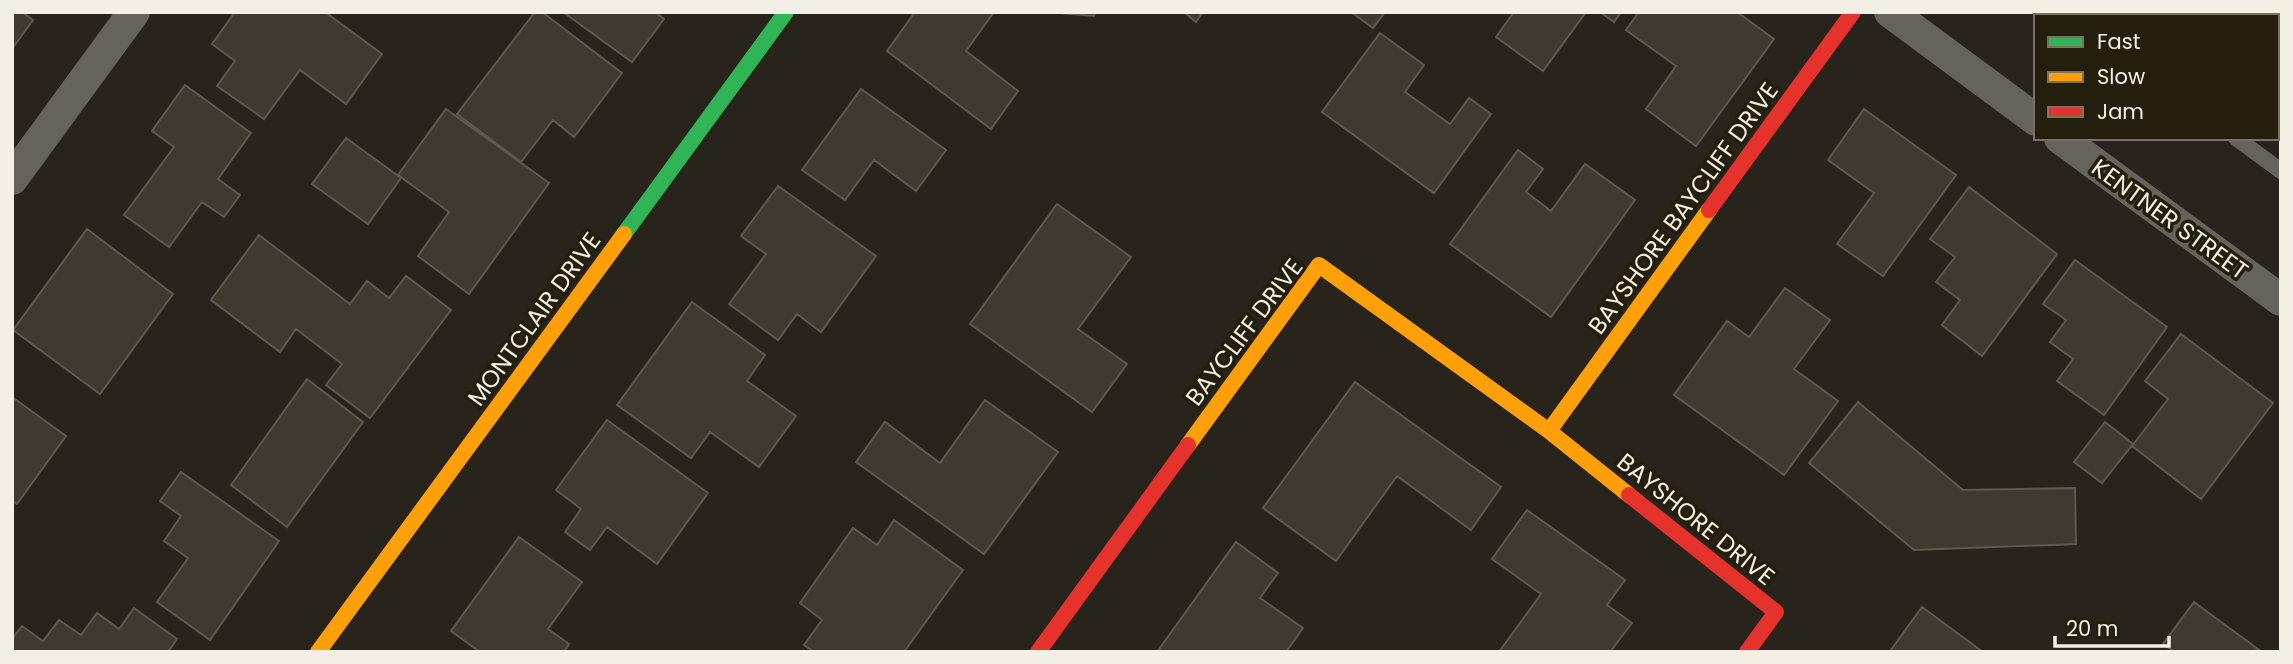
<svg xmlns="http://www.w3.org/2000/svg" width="2293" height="664" font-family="Poppins,sans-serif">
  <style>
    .building { fill: #3e3a2f; stroke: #5c5950; stroke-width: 2 }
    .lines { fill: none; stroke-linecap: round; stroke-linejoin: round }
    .lane { stroke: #66635c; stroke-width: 16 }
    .street { stroke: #66635c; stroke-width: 32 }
    .fast { stroke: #30b455; stroke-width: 16 }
    .slow { stroke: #ff9f0a; stroke-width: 16 }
    .jam { stroke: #e5322d; stroke-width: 16 }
    .labels { text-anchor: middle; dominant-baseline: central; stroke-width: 7; stroke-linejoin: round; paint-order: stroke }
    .street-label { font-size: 24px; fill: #f3efe4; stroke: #241e0c }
  </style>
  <rect width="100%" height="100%" fill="#28241b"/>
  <path class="building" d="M12,12h10l11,8 -21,29z
    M235,12h90l57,42 -36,50 -46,-34 -36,49 -47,-33 18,-25 -23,-17z
    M535,12h7l80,61 -48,64 -21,-17 -32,42 -64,-48z
    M563,12h92l9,7 -32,43z
    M915,12h79l-28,39 52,40 -27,38 -104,-78z
    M1048,12h47l-1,4z
    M1184,12h19l-7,10z
    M1351,12h34l-12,16z
    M1514,12h72l-43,59 -47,-34z
    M1600,12h21l-7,10z
    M1639,12h98l37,27 -78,107 -50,-37 30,-43 -50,-36z
    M1380,33l44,32 -19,27 45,32 19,-26 22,16 -57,79 -112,-81z
    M185,85l66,48 -33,46 22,16 -16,22 -22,-15 -33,45 -45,-32 50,-68 -22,-16z
    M861,89l85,61 -30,41 -42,-31 -29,40 -43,-30z
    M446,109l103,74 -80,111 -51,-38 31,-44 -51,-37z
    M1864,109l92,66 -73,101 -46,-32 37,-51 -46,-33z
    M346,138l55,40 -33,46 -56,-40z
    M1518,150l25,19 -17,23 25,19 34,-47 50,36 -84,117 -101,-73z
    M778,186l98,70 -55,76 -24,-18 -19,26 -49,-36 37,-50 -25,-18z
    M1969,187l88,67 -75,102 -40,-31 18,-25 -24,-18 19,-25 -25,-18z
    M1057,204l74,53 -53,72 49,35 -35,48 -122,-88z
    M87,229l86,65 -73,100 -87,-64z
    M259,235l91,69 17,-23 22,17 17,-22 45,34 -81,108 -44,-33 16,-21 -46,-35 -16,23 -69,-52z
    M2075,260l92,67 -63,88 -47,-34 16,-22 -23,-17 16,-22 -23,-16z
    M1785,288l45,32 -36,49 44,32 -54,74 -110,-80 53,-74 22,16z
    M692,302l73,53 -18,26 49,35 -37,51 -49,-35 -19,26 -74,-53z
    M2181,334l92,69 -72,96 -69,-53 36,-47 -23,-18z
    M307,379l56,43 -76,105 -56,-42z
    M1355,382l146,105 -30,43 -74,-54 -61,85 -73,-53z
    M12,397l54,39 -49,68 -5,-3z
    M985,400l73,52 -74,102 -128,-92 29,-40 55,41z
    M1858,402l105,88 112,-2 1,56 -162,6 -105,-87z
    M607,420l101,73 -51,71 -50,-37 -17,23 -25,-18 16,-23 -25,-19z
    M2105,422l28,22 -31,39 -28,-21z
    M181,472l98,69 -69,99 -53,-38 31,-44 -24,-17 17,-25 -21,-15z
    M1527,510l98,70 -18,25 25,18 -22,29h-111l42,-58 -49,-35z
    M894,520l69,50 -59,82h-90l-10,-7 18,-25 -22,-17 53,-75 24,17z
    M519,537l63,45 -34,47 21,15 -5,8h-84l-29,-21z
    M1236,542l42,31 -18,25 43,30 -17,24h-129z
    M2194,602l68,50h-87l-12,-8z
    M1922,607l61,45h-90l-2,-2z
    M134,608l43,31 -9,13h-156v-13l10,-13 21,15 16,-21 22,15 16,-22 22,16z"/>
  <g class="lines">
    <path class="lane" d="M2067,12l5,4
      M2236,138l45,33"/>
    <path class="street" d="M1890,12l146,108
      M2060,138l221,162
      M12,179l122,-167"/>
    <path class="fast" d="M624,234l162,-222"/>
    <path class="slow" d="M1549,431l160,-221
      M1188,445l131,-180 230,166 80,64
      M318,652l306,-418"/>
    <path class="jam" d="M1709,210l144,-198
      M1629,495l147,117 -29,40
      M1038,652l150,-207"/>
  </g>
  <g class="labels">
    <g class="street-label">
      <text transform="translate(1683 208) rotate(-54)">BAYSHORE BAYCLIFF DRIVE</text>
      <text transform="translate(2170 219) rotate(36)">KENTNER STREET</text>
      <text transform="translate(534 319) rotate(-54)">MONTCLAIR DRIVE</text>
      <text transform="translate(1244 332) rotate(-53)">BAYCLIFF DRIVE</text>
      <text transform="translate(1696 519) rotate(39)">BAYSHORE DRIVE</text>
    </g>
  </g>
  <rect width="2293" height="664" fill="none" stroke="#f3efe4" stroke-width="28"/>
  <rect x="2034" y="14" width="245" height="126" fill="#241e0c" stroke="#777262" stroke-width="2"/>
  <rect x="2048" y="37" width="35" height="10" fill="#30b455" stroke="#777262" stroke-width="2"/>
  <text x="2097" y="49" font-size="21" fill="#f3efe4">Fast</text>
  <rect x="2048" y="72" width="35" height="10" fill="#ff9f0a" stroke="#777262" stroke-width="2"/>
  <text x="2097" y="84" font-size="21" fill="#f3efe4">Slow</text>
  <rect x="2048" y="107" width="35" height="10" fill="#e5322d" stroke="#777262" stroke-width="2"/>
  <text x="2097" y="119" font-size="21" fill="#f3efe4">Jam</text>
  <path d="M2055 636v10h114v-10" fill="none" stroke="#f3efe4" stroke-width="3.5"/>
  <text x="2066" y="636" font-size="21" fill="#f3efe4" stroke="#241e0c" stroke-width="5" paint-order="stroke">20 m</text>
</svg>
